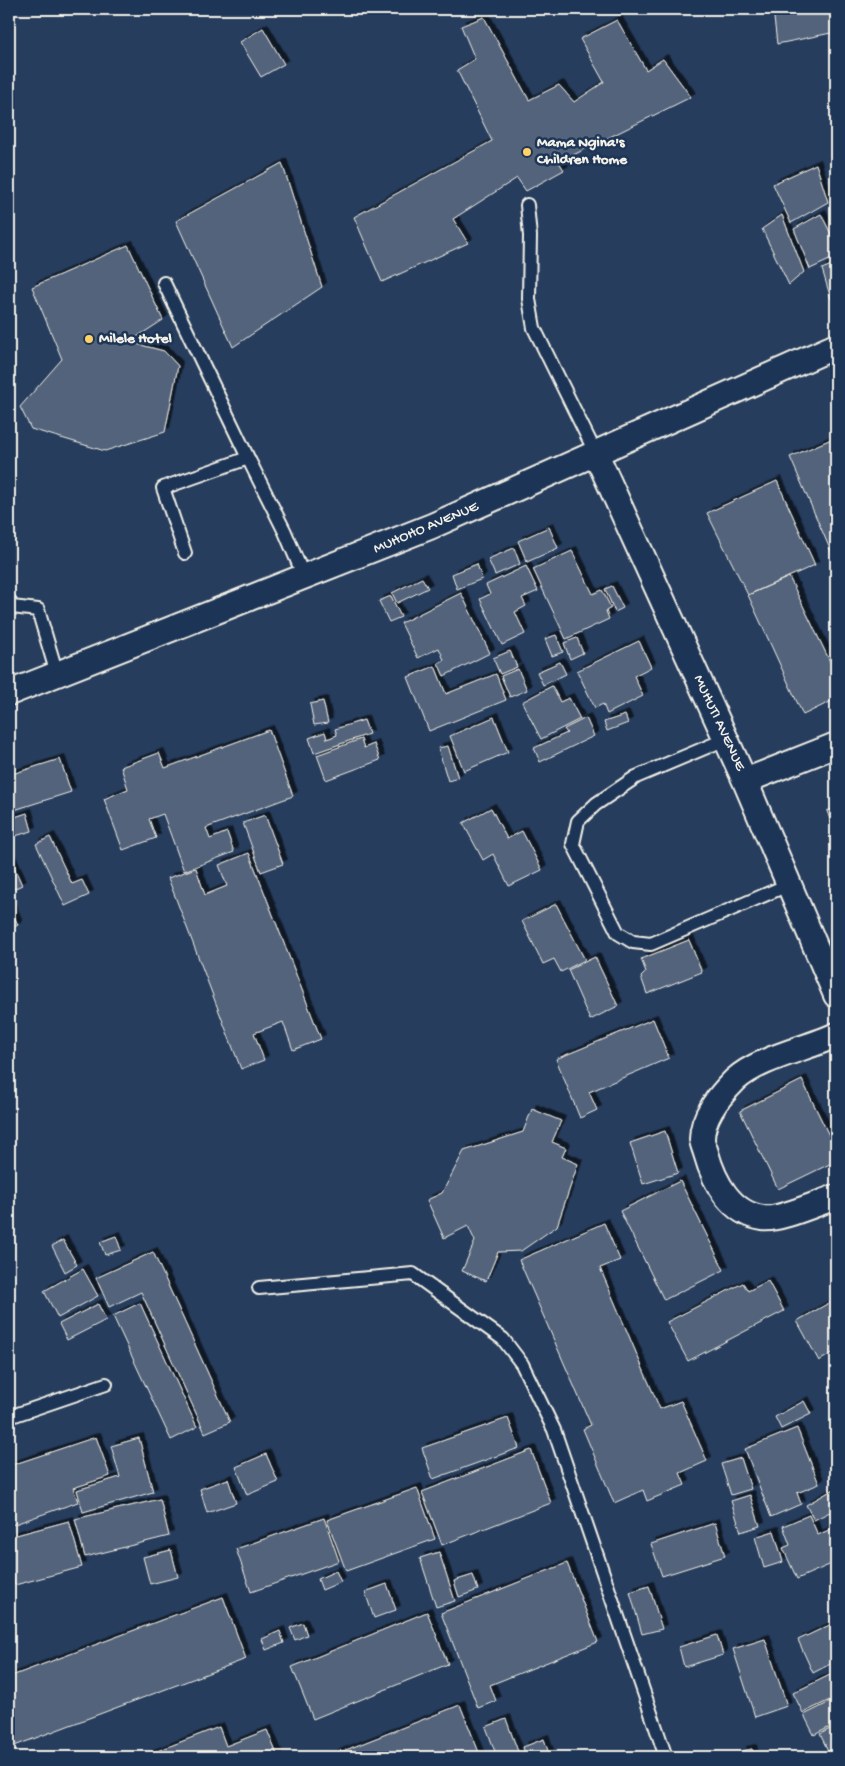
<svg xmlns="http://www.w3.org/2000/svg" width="845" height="1766" font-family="'Gochi Hand',sans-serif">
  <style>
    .building { fill: #52647b; stroke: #f4f1e8; filter: url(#shadow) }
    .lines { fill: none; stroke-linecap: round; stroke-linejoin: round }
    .service-casing { stroke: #f4f1e8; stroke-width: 16 }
    .minor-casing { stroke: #f4f1e8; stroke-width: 28 }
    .service { stroke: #1d3557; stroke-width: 12 }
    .minor { stroke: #1d3557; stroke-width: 24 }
    .poi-dot { fill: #ffd166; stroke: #1d3557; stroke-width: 2 }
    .labels { text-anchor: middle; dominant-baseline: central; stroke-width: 5; stroke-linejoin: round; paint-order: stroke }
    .poi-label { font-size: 15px; font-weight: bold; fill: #f4f1e8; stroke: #1d3557; text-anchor: start }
    .street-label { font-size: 15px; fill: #f4f1e8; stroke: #1d3557 }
  </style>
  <defs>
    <filter id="shadow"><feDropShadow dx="4.5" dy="-4.5" stdDeviation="0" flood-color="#0009"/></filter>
  </defs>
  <rect width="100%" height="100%" fill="#263d5d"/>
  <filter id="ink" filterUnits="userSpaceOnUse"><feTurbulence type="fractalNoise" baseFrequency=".02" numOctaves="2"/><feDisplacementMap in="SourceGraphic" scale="10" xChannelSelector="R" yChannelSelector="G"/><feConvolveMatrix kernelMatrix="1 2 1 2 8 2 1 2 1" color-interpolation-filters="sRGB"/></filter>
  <g filter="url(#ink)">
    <path class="building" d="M773,9h63v23l-59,12z
      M484,17l45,83 30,-15 15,17 30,-20 -24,-43 37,-19 29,50 17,-11 28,38 -132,65 5,8 -38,21 -9,-13 -64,41 15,24 -86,39 -28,-65 138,-76 -35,-71 18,-11 -14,-33z
      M263,28l21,36 -23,13 -21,-35z
      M282,163l40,124 -89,60 -57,-126z
      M816,164l12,38 -37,21 -18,-39z
      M821,214l15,30v13l-26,12 -16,-40z
      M782,215l22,57 -15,13 -27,-56z
      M128,245l35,75 -34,22 35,9 14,15 -13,66 -60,19 -74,-22 -11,-22 42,-48 -30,-72z
      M836,263v34l-5,2 -9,-30z
      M836,437v126l-46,-106z
      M777,481l38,84 -67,30 -41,-82z
      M549,527l9,21 -31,14 -9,-21z
      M514,548l6,16 -25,11 -7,-16z
      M572,551l21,43 9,-4 9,18 -5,3 3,8 -43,20 -33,-70z
      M477,564l5,15 -25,10 -5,-15z
      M526,566l12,25 -16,7 4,8 -11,6 10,22 -23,11 -22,-46 10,-5 -4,-9z
      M789,577l47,97v25l-33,16 -55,-120z
      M422,578l6,10 -31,15 -5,-10z
      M612,586l11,22 -8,4 -10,-23z
      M461,593l29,60 -46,23 -6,-13 6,-3 -5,-12 -21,10 -17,-35z
      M391,596l10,21 -12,5 -10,-21z
      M556,635l7,17 -11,4 -7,-17z
      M577,638l6,15 -13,6 -6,-16z
      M639,641l12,26 -17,9 9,20 -36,18 -4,-10 -8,4 -18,-37z
      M510,651l7,16 -17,7 -7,-16z
      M560,662l6,12 -23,11 -6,-13z
      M435,666l11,28 50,-20 10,26 -77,31 -21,-54z
      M518,669l9,21 -17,7 -9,-21z
      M552,686l8,16 9,-4 11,21 -39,20 -19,-37z
      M323,701l5,22 -14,2 -4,-21z
      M625,715l3,8 -21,8 -3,-9z
      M494,717l14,35 -44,19 -14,-35z
      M586,718l8,18 -54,26 -6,-14 33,-15 -3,-4z
      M364,720l5,14 -55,19 -5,-15 16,-6 2,7 10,-4 -2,-6z
      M269,730l24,66 -87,32 4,11 17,-7 7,20 -50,19 -21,-57 -14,5 7,19 -33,12 -19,-51 24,-10 -7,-22 38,-14 6,15z
      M361,739l3,9 10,-4 6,16 -54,20 -9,-25z
      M448,746l10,32 -10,3 -10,-33z
      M60,759l11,33 -60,19 -2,-8v-28z
      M836,807v29l-9,-25z
      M491,808l16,31 15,-8 20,39 -33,16 -16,-32 -10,6 -20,-37z
      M27,813l5,18 -20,6 -3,-18z
      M265,815l18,49 -22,8 -18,-49z
      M50,837l22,47 10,-4 7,15 -24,11 -29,-62z
      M249,853l72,186 -28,11 -10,-28 -29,11 10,27 -23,9 -73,-191 28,-10 9,27 22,-9 -8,-21z
      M9,856l13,29 -13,6z
      M556,904l29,56 -24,12 -7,-13 -11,5 -21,-43z
      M9,905l9,20 -9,5z
      M689,940l13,32 -55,22 -6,-17 5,-5 -5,-13z
      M595,957l23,49 -28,14 -22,-50z
      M653,1019l16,39 -80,34 8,18 -17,8 -24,-59z
      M802,1080l34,70v11l-58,28 -38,-78z
      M532,1109l29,12 -9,21 14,6 -4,9 16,7 -21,62 -36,25 -23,1 -12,29 -24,-10 13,-30 -7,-15 -24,12 -17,-38 15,-7 22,-42 59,-19z
      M665,1131l13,42 -35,11 -13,-41z
      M680,1181l44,89 -60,30 -44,-89z
      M604,1223l16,37 -20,8 60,141 21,-8 26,60 -27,12 5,12 -38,16 -4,-11 -29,13 -31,-74 8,-4 -72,-165z
      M116,1236l5,14 -16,5 -5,-13z
      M63,1240l14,25 -12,7 -13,-26z
      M153,1252l77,170 -25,11 -64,-141 -32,15 -13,-29z
      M83,1269l15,27 -40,22 -14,-27z
      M768,1281l16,30 -96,50 -21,-39 76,-39 5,8z
      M836,1299v52l-17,10 -22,-40z
      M140,1303l57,124 -26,13 -58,-124z
      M98,1304l8,16 -39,20 -8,-16z
      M804,1401l7,13 -30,15 -6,-12z
      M508,1418l11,30 -86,31 -11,-31z
      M797,1428l22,56 -22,9 4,11 -30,13 -26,-68z
      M96,1437l14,39 -37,12 5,14 -69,24v-60z
      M139,1438l14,54 -70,20 -6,-22 43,-13 -9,-31z
      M531,1450l20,53 -109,42 -20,-53z
      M266,1454l12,28 -31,13 -11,-28z
      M741,1458l10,31 -20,6 -10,-31z
      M228,1479l8,24 -29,10 -7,-24z
      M417,1488l18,51 -89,32 -19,-51z
      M836,1488v36l-6,-12 -16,8 -8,-15z
      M750,1495l10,31 -19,6 -10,-31z
      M160,1499l9,37 -84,21 -10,-38z
      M809,1515l9,20 15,-7 3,7v27l-39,17 -14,-31 7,-3 -7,-19z
      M324,1518l15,43 -88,31 -15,-43z
      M69,1521l13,46 -67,18 -6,-22v-26z
      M715,1523l10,33 -63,20 -11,-32z
      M774,1531l9,31 -19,6 -9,-31z
      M171,1550l7,27 -28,7 -7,-27z
      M439,1552l16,49 -19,6 -16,-49z
      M567,1563l31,79 -108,43 6,16 -18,7 -37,-95z
      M336,1571l5,11 -19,8 -4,-11z
      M473,1575l5,15 -19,7 -5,-16z
      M387,1584l9,26 -22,8 -9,-26z
      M649,1586l13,43 -20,5 -12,-42z
      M223,1597l23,62 -237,89v-71z
      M427,1612l21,52 -135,55 -21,-52z
      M836,1622v39l-23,12 -15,-33z
      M303,1623l4,12 -12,5 -5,-12z
      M280,1631l4,12 -18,7 -4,-11z
      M717,1635l6,20 -39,12 -5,-20z
      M765,1639l22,67 -32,11 -22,-68z
      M830,1675l6,13v9l-33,16 -10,-20z
      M836,1699v25l-22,11 -10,-20z
      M460,1705l20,50 -6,2h-146z
      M506,1719l14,38h-23l-11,-30z
      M836,1726v31h-5l-11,-23z
      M219,1727l7,19 41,-16 11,27h-136z
      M544,1739l6,18h-24l-3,-10z
      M752,1749l2,8h-11l-1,-6z"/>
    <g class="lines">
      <g class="service-casing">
        <path id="service" d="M527,205l3,31 -1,63 5,29 62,126
          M164,283l84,175 -85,30 22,65
          M248,458l37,74 19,45
          M9,600l3,7 26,3 19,64
          M726,739l-90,38 -40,27 -18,17 -5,23 45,89 15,9 18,2 139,-60
          M259,1288l154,-14 90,65 19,25 32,66 112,327
          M9,1417l97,-33"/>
      </g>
      <g class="minor-casing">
        <path id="minor" d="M596,454l149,327 91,214
          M9,693l423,-167 404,-180
          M745,781l91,-36
          M836,1035c-30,14 -77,23 -101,45 -15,15 -33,36 -33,59 0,4 3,10 4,14 8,29 25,61 57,65 15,3 57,-16 73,-21"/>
      </g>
      <use href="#service" class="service"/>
      <use href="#minor" class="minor"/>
    </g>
  </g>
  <g class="poi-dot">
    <circle cx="527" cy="152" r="5"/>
    <circle cx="89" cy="339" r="5"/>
  </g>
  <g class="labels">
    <g class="poi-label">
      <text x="537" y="143">Mama Ngina's<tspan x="537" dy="17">Children Home</tspan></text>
      <text x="99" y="339">Milele Hotel</text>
    </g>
    <g class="street-label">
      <text transform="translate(426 528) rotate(-23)">MUHOHO AVENUE</text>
      <text transform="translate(719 723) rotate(65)">MUHUTI AVENUE</text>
    </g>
  </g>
  <rect width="845" height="1766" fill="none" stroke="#1d3557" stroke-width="30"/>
  <rect x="15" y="15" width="815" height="1736" fill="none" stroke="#f4f1e8" stroke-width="2" filter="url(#ink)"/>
</svg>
